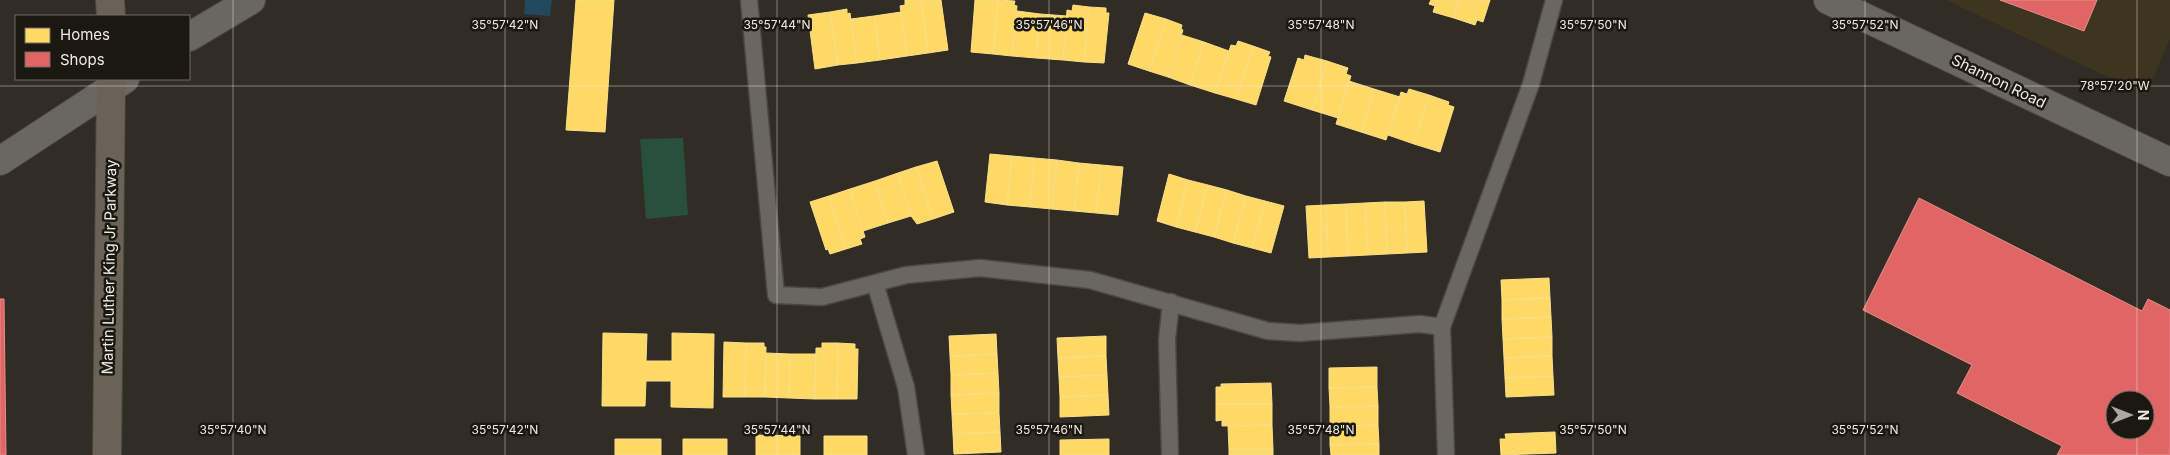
<svg xmlns="http://www.w3.org/2000/svg" width="2170" height="455" font-family="Inter,sans-serif">
  <style>
    .built { fill: #3e3520 }
    .green { fill: #29503d }
    .water { fill: #22485d }
    .homes { fill: #ffd966; stroke: #fade8b }
    .shops { fill: #e06666; stroke: #e58e8b; fill-rule: evenodd }
    .lines { fill: none; stroke-linecap: round; stroke-linejoin: round }
    .service-casing { stroke: #4c4841; stroke-width: 19 }
    .tertiary-casing { stroke: #4c4841; stroke-width: 30 }
    .primary-casing { stroke: #4c4841; stroke-width: 30 }
    .service { stroke: #6a6760; stroke-width: 16 }
    .tertiary { stroke: #6a6760; stroke-width: 28 }
    .primary { stroke: #6b6257; stroke-width: 28 }
    .ticks { fill: none; stroke: #f0ebe1; stroke-width: 1; stroke-opacity: 0.45 }
    .labels { text-anchor: middle; dominant-baseline: central; stroke-width: 5; stroke-linejoin: round; paint-order: stroke }
    .street-label { font-size: 15px; fill: #f0ebe1; stroke: #1b1811 }
    .ticks-label { font-size: 12px; text-anchor: middle; fill: #f0ebe1; stroke: #1b1811; stroke-width: 5; stroke-linejoin: round; paint-order: stroke }
  </style>
  <rect width="100%" height="100%" fill="#312d25"/>
  <path class="built" d="M1946,0h224v39l-24,56z"/>
  <path class="green" d="M683,138l5,77 -42,4 -6,-80z"/>
  <path class="water" d="M525,0h27l-2,16 -26,-2z"/>
  <path class="homes" d="M576,0h38l-9,132 -39,-2z
    M905,0h16l7,53 -21,3 -7,-50 5,-1z
    M921,0h20l7,50 -20,3z
    M975,0h23l-5,54 -22,-2z
    M998,0l17,1 -1,4 3,1 -5,50 -19,-2z
    M1431,0h28l-5,18 -21,-6 2,-6 -6,-2z
    M1459,0h31l-7,22 -6,-2 -2,5 -21,-7z
    M1073,5l16,2 -5,55 -21,-2 4,-50 5,1z
    M1089,7l17,1v5h3l-5,50 -20,-1z
    M847,9v5l3,-1 7,50 -19,2 -8,-53z
    M1017,11l23,3 -4,44 -24,-2z
    M830,12l8,53 -23,4 -7,-54z
    M901,12l6,44 -27,4 -6,-44z
    M1145,13l21,6 -17,52 -21,-7z
    M1040,14l27,2 -4,44 -27,-2z
    M874,16l6,44 -23,3 -6,-44z
    M1166,19l16,6 -1,4 2,1 -15,47 -19,-6z
    M1182,35l22,7 -14,43 -22,-8z
    M1238,41l15,5 -17,53 -21,-6 16,-48 5,1z
    M1204,42l25,9 -14,42 -25,-8z
    M1253,46l17,6 -2,4 3,1 -15,48 -20,-6z
    M1305,55l22,6 -15,49 -28,-9 14,-43 6,2z
    M1327,61l21,7 -2,6 5,2 -13,42 -26,-8z
    M1349,81l25,8 -13,43 -25,-8z
    M1374,89l26,8 -14,43 -25,-8z
    M1409,89l20,6 -15,49 -26,-9 13,-43 6,2z
    M1429,95l20,7 -1,3 6,2 -14,45 -26,-8z
    M990,154l22,2 -5,49 -22,-3z
    M1012,156l22,2 -4,49 -23,-2z
    M1034,158l23,2 -5,49 -22,-2z
    M1057,160l22,3 -5,48 -22,-2z
    M937,161l17,51 -21,7 -17,-52z
    M1079,163l22,2 -5,48 -22,-2z
    M1101,165l22,2 -5,48 -22,-2z
    M916,167l17,52 -16,5 -6,-8 -13,-43z
    M898,173l13,43 -23,7 -13,-42z
    M1169,174l19,6 -12,47 -19,-6z
    M1188,180l20,5 -13,47 -19,-5z
    M875,181l13,42 -25,8 -13,-42z
    M1208,185l19,5 -13,47 -19,-5z
    M850,189l15,48 -5,2 2,5 -16,5 -17,-53z
    M1227,190l19,6 -13,47 -19,-6z
    M829,196l17,53 -16,5 -2,-5 -2,1 -16,-48z
    M1246,196l19,5 -13,47 -19,-5z
    M1265,201l19,5 -13,47 -19,-5z
    M1424,201l3,51 -20,1 -2,-51z
    M1385,202h20l2,51 -20,1z
    M1385,202l2,52 -19,1 -3,-52z
    M1365,203l3,52 -20,1 -2,-52z
    M1346,204l2,52 -20,1 -2,-52z
    M1326,205l2,52 -19,1 -3,-52z
    M1549,278l1,20 -48,2 -1,-20z
    M1550,298l1,19 -49,2v-19z
    M1551,317l1,20 -49,2 -1,-20z
    M603,333l44,1 -1,27h26v-28l42,1 -1,74 -42,-1v-26h-25l-1,25h-43z
    M996,334l1,20 -47,2 -1,-20z
    M1106,336v20l-48,2 -1,-20z
    M1552,337v19l-48,2 -1,-19z
    M724,342l22,1 -1,54h-22z
    M746,343h18v4h2l-1,50h-20z
    M822,343h16l-1,56h-22l1,-51h6z
    M838,343l17,1v5h3l-1,50h-20z
    M766,353l24,1 -1,44 -24,-1z
    M790,354h26l-1,45 -26,-1z
    M997,354l1,19 -47,2 -1,-19z
    M1106,356l1,19 -48,2 -1,-19z
    M1552,356l1,20 -48,2 -1,-20z
    M1377,367v20l-48,1v-20z
    M998,373l1,20 -48,2v-20z
    M1107,375l1,20 -48,2 -1,-20z
    M1553,376l1,19 -48,2 -1,-19z
    M1271,383l1,21h-56v-17h5v-3z
    M1377,387l1,19 -48,1 -1,-19z
    M999,393v20l-47,1 -1,-19z
    M1108,395l1,20 -49,2v-20z
    M1216,404h56v21l-50,1v-6l-6,1z
    M1378,406v19l-48,1v-19z
    M999,413l1,19 -47,2 -1,-20z
    M1272,425l1,24h-44l-1,-23z
    M1378,425l1,19 -49,1v-19z
    M1000,432l1,20 -47,2 -1,-20z
    M1555,432l1,21 -55,2 -1,-16h6l-1,-5z
    M756,435l44,1v19h-44z
    M824,436h43v19h-43z
    M615,439h46v16h-46z
    M683,439h44v16h-44z
    M1109,439v16h-49v-15z
    M1379,444v11h-48l-1,-10z
    M1229,449h44v6h-44z"/>
  <path class="shops" d="M2000,0h97l-13,31z
    M1919,198l223,113 6,-12 22,11v145h-113l5,-9 -105,-53 15,-28 -109,-55zM2115,400h30v30h-30z
    M0,299h4l2,156h-6z"/>
  <g class="lines">
    <g class="service-casing">
      <path id="service" d="M749,0l27,295 46,2 84,-22 74,-7 110,12 178,51 32,2 120,-9 22,3 89,-243 23,-84
        M875,283l31,104 10,68
        M1442,327l4,128
        M1170,455l-3,-115 4,-38"/>
    </g>
    <g class="tertiary-casing">
      <path id="tertiary" d="M1828,0l342,162
        M189,37l62,-37
        M0,161l125,-82"/>
    </g>
    <g class="primary-casing">
      <path id="primary" d="M110,0l1,16
        M107,455l4,-376"/>
    </g>
    <use href="#service" class="service"/>
    <use href="#tertiary" class="tertiary"/>
    <use href="#primary" class="primary"/>
  </g>
  <path class="ticks" d="M233,0v455M505,0v455M777,0v455M1049,0v455M1321,0v455M1593,0v455M1865,0v455M2137,0v400M0,86h2170M2137,430v25"/>
  <g class="labels">
    <g class="street-label">
      <text transform="translate(1999 81) rotate(26)">Shannon Road</text>
      <text transform="translate(109 267) rotate(-89)">Martin Luther King Jr Parkway</text>
    </g>
  </g>
  <g class="ticks-label">
    <text x="505" y="29">35°57'42"N</text>
    <text x="777" y="29">35°57'44"N</text>
    <text x="1049" y="29">35°57'46"N</text>
    <text x="1321" y="29">35°57'48"N</text>
    <text x="1593" y="29">35°57'50"N</text>
    <text x="1865" y="29">35°57'52"N</text>
    <text x="2115" y="90">78°57'20"W</text>
    <text x="233" y="434">35°57'40"N</text>
    <text x="505" y="434">35°57'42"N</text>
    <text x="777" y="434">35°57'44"N</text>
    <text x="1049" y="434">35°57'46"N</text>
    <text x="1321" y="434">35°57'48"N</text>
    <text x="1593" y="434">35°57'50"N</text>
    <text x="1865" y="434">35°57'52"N</text>
  </g>
  <rect x="15" y="15" width="175" height="65" fill="#1b1811" stroke="#706c64"/>
  <rect x="25" y="28" width="25" height="15" fill="#ffd966" stroke="#706c64"/>
  <text x="60" y="40" font-size="15" fill="#f0ebe1">Homes</text>
  <rect x="25" y="52" width="25" height="15" fill="#e06666" stroke="#706c64"/>
  <text x="60" y="65" font-size="15" fill="#f0ebe1">Shops</text>
  <g transform="translate(2130 415) rotate(90)"><circle r="24" fill="#1b1811" stroke="#706c64"/>
  <path d="M0-4L9 19L0 12L-9 19Z" fill="#ada89f"/>
  <text y="-8" font-size="14" font-weight="bold" text-anchor="middle" fill="#f0ebe1">N</text>
  </g>
</svg>
